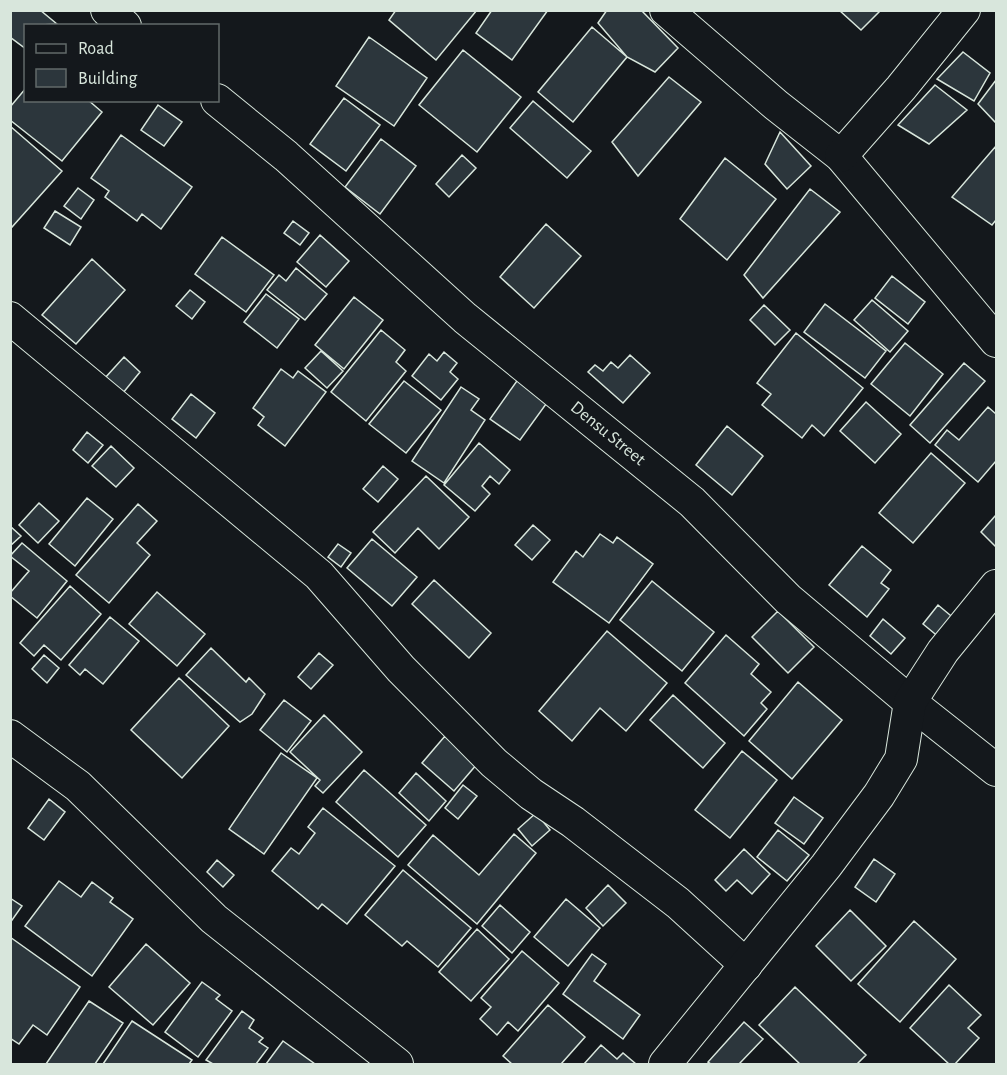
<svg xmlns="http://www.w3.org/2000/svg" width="1007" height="1075" font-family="'Alegreya Sans',sans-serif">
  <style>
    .building { fill: #2c363c; stroke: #d8e6dc; stroke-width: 1.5 }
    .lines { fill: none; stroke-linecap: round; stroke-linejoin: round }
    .minor-casing { stroke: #d8e6dc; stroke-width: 34 }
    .minor { stroke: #14181c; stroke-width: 32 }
    .labels { text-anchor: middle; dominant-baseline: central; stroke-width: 4.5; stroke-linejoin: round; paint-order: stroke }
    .street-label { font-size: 18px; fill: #d8e6dc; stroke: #14181c }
  </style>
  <rect width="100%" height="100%" fill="#14181c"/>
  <path class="building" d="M10,10h30l17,14 -31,2v23l-16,-12z
    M396,10h81l-41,50 -47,-40z
    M492,10h56l-36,50 -36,-27z
    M607,10h34l37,38 -23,24 -28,-15 -29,-34z
    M839,10h42l-20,20z
    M592,27l35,30 -54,65 -35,-30z
    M369,37l58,41 -33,48 -58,-40z
    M463,50l58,47 -44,55 -58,-47z
    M963,52l27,21 -16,28 -37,-22z
    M669,77l32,25 -63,74 -26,-34z
    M996,80v43l-18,-19z
    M935,85l32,25 -38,34 -31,-19z
    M26,88v12h62l14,12 -40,49 -52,-41v-13z
    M344,98l36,27 -34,46 -36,-27z
    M533,101l58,50 -24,27 -57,-50z
    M158,105l24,17 -18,24 -23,-16z
    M10,126l52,45 -50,56 -2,-1z
    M780,132l31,34 -24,23 -22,-25z
    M121,135l71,52 -31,42 -19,-15 -5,7 -32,-24 4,-6 -18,-13z
    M381,139l35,27 -36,48 -35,-27z
    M996,146v74l-4,5 -40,-28z
    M462,155l14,13 -27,29 -13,-13z
    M725,158l51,41 -49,61 -47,-41z
    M78,188l16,12 -13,19 -17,-13z
    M810,189l30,23 -77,86 -19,-23z
    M55,211l26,16 -11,18 -26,-17z
    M293,221l16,12 -9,12 -16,-12z
    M546,224l35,32 -47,52 -34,-31z
    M320,235l29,26 -23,26 -29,-25z
    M222,237l52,38 -28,37 -51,-38z
    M92,259l33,31 -49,54 -34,-29z
    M296,268l31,26 -22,26 -38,-30 12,-15 7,6z
    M892,276l33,26 -17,22 -33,-26z
    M190,290l15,12 -13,17 -16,-13z
    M266,294l33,25 -22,29 -33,-26z
    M354,297l29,23 -39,49 -29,-24z
    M872,300l36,31 -18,21 -36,-32z
    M825,304l61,47 -21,27 -61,-46z
    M764,305l26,25 -15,15 -25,-25z
    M381,330l24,20 -9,12 10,9 -40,50 -35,-29z
    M796,333l67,55 -39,48 -12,-11 -10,13 -40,-33 9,-11 -14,-11z
    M905,343l38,31 -33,42 -39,-32z
    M321,351l22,20 -16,17 -22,-20z
    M444,352l13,11 -7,9 8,7 -17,21 -29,-24 17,-22 8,7z
    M630,355l20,18 -27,30 -35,-31 7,-7 8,6 8,-9 7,6z
    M124,357l16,15 -17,21 -18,-15z
    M964,363l21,18 -55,62 -20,-18z
    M281,369l12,9 5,-7 28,21 -41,54 -27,-21 6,-8 -11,-9z
    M519,378l30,22 -29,40 -30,-21z
    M404,381l37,29 -35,43 -37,-29z
    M461,387l18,12 -8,11 14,10 -41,63 -32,-22z
    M191,394l24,19 -19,25 -24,-19z
    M866,402l35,32 -26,29 -35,-32z
    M988,407l8,7v47l-18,21 -43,-37 12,-15 12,10z
    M727,426l36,30 -31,39 -36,-30z
    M87,432l16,13 -15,18 -15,-13z
    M479,443l31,27 -11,14 -9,-8 -8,10 8,8 -15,17 -31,-26z
    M111,446l23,22 -18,19 -24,-21z
    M931,453l34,30 -52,60 -34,-30z
    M383,466l15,13 -20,23 -15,-13z
    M426,476l43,41 -30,32 -21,-21 -23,25 -22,-21z
    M87,498l26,21 -38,47 -26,-22z
    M39,503l20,18 -21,22 -19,-18z
    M138,504l19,17 -20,22 13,12 -41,48 -33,-28z
    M996,515v32l-15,-15z
    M533,525l17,15 -18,20 -17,-15z
    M10,526l11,10 -11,10z
    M600,534l13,9 4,-6 36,27 -44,59 -56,-41 23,-31 7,6z
    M372,539l45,38 -25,29 -45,-38z
    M22,543l45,38 -30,37 -27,-22v-3l19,-22 -19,-15z
    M338,544l13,9 -10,14 -13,-10z
    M862,546l29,24 -10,13 8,6 -22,28 -38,-32z
    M434,580l57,53 -22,25 -57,-54z
    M652,581l62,51 -32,39 -62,-51z
    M70,586l31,28 -40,46 -17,-15 -10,11 -14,-13z
    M157,592l48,42 -28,32 -48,-42z
    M938,605l18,15 -16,18 -17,-14z
    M778,611l36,36 -26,26 -36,-36z
    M110,617l29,24 -36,43 -18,-15 -5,6 -11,-10z
    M883,619l22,19 -14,16 -21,-18z
    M607,631l60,52 -41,48 -26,-23 -28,33 -33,-30z
    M726,635l33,29 -8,10 20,18 -10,11 6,6 -23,27 -59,-53z
    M211,648l35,34 3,-4 16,16 -13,20 -12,8 -54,-47z
    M319,653l14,12 -22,24 -13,-12z
    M44,655l15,13 -12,15 -15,-14z
    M179,678l50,48 -47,52 -51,-48z
    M798,682l44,38 -50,59 -43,-38z
    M673,695l52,48 -22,25 -53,-48z
    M284,700l27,21 -24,31 -27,-22z
    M324,715l38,37 -39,41 -8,-7 5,-6 -30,-28z
    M445,736l32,28 -23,27 -32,-28z
    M742,751l35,29 -47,58 -35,-28z
    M281,753l36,25 -53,76 -35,-25z
    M364,770l62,55 -28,32 -62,-55z
    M416,773l30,28 -17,20 -30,-28z
    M463,785l14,11 -19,23 -13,-11z
    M794,797l29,21 -19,26 -29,-21z
    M49,799l16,13 -21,28 -16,-12z
    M323,808l72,58 -48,58 -25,-20 -4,5 -46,-38 19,-23 8,6 16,-21 -7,-6z
    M536,813l14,17 -18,16 -14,-17z
    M778,830l31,25 -22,26 -30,-24z
    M514,834l22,19 -59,71 -69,-59 25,-30 46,40z
    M744,849l26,25 -18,20 -15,-14 -11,11 -11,-11z
    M874,859l21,15 -19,28 -21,-15z
    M217,860l17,15 -11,12 -16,-15z
    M403,870l68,58 -33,39 -31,-26 -5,5 -37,-31z
    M59,881l22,16 11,-15 21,16 -3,4 23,17 -41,57 -67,-50z
    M608,885l18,18 -23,23 -17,-18z
    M10,898l12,8 -12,17z
    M566,899l34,29 -32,38 -34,-29z
    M500,905l30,27 -18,21 -30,-27z
    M850,910l36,36 -35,35 -35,-35z
    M914,921l42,38 -56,63 -42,-38z
    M477,929l32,30 -38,42 -32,-29z
    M10,937l70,50 -33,48 -14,-10 -14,19 -9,-6z
    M146,944l44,39 -37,42 -44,-38z
    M522,951l37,32 -41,48 -10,-9 -11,13 -17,-16 11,-12 -10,-9z
    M592,954l14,10 -12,17 46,34 -17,24 -60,-45z
    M202,982l18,13 -4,4 16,12 -34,46 -33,-25z
    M949,985l32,30 -13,13 11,10 -24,26h-6l-39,-36z
    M795,987l71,68 -9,9h-57l-41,-39z
    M89,1001l34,22 -28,41h-49z
    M548,1005l37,32 -24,27h-49l-9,-8z
    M242,1011l12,9 -5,8 14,10 -4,4 9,6 -12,16h-43l-7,-4z
    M132,1021l60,39 -3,4h-86z
    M744,1022l19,17 -24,25h-28l-3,-2z
    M283,1041l32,23h-49z
    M601,1045l16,14 6,-6 13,11h-52z"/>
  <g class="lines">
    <g class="minor-casing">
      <g id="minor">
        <path d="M107,10l18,16"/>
        <path d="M666,10l110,95 65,51 155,185"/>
        <path id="s1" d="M217,100l69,56 179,162 227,184 96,97 122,103 86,68"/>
        <path d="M841,156l60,-68 63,-78"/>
        <path d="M10,318l309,257 82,94 93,94 37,31 42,28 105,81 68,62"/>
        <path d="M10,736l68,50 136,133 183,145"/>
        <path d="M665,1064l161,-198 53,-71 22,-36 9,-57 33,-51 53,-65"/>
      </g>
    </g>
    <use href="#minor" class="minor"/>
  </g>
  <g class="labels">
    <g class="street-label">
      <text stroke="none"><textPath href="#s1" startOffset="514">Densu Street</textPath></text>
    </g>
  </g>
  <rect width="1007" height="1075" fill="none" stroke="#d8e6dc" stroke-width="24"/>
  <rect x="24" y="24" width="195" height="78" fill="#14181c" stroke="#626a69" stroke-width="1.5"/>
  <rect x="36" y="44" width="30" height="9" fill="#14181c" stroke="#626a69" stroke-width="1.5"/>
  <text x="78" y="54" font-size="18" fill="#d8e6dc">Road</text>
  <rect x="36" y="69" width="30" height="18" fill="#2c363c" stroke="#626a69" stroke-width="1.5"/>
  <text x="78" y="84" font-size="18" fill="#d8e6dc">Building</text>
</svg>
